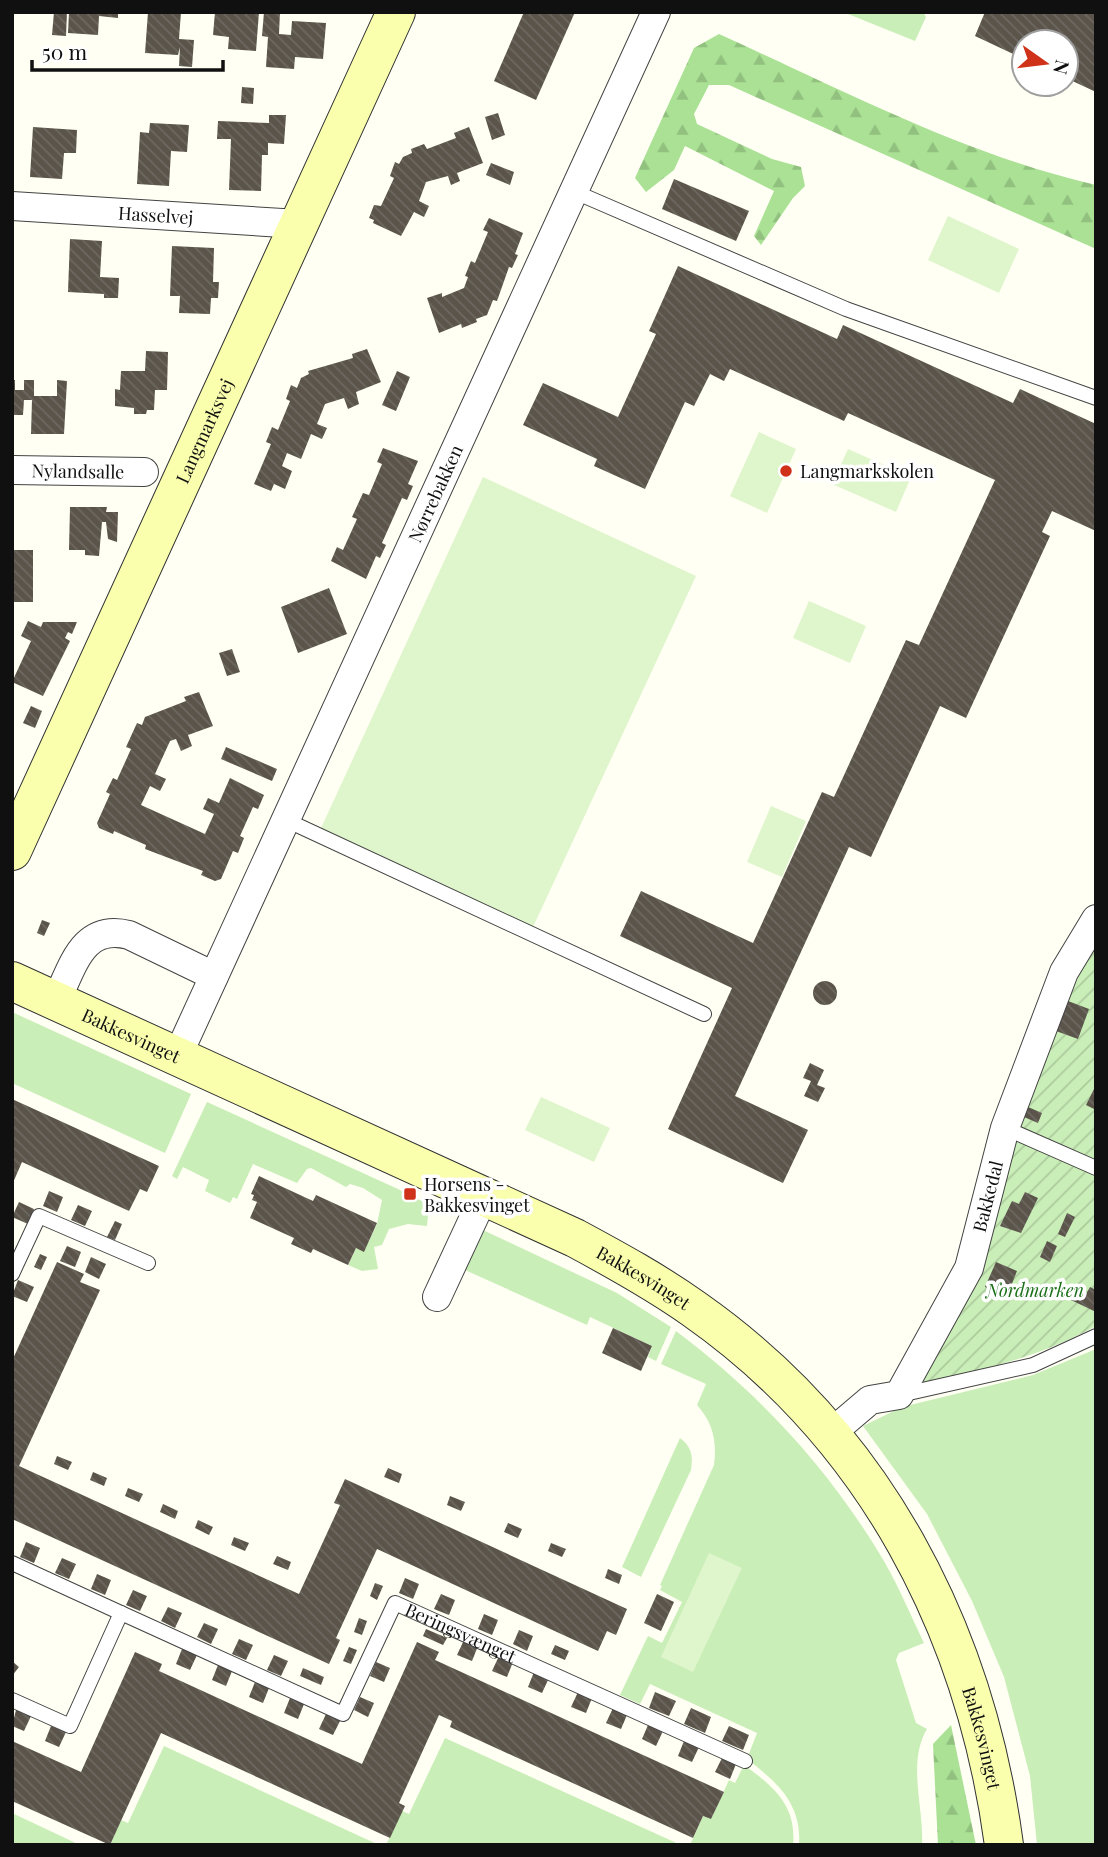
<svg xmlns="http://www.w3.org/2000/svg" width="1108" height="1857" font-family="'Playfair Display',serif">
  <style>
    .grass { fill: #caeeb8 }
    .forest { fill: url(#forest-firs) }
    .garden { fill: url(#garden-furrows) }
    .pitch { fill: #dff5cb }
    .building { fill: url(#building-back-hatch) }
    .lines { fill: none; stroke-linecap: round; stroke-linejoin: round }
    .lane-casing { stroke: #434343; stroke-width: 16 }
    .street-casing { stroke: #434343; stroke-width: 30 }
    .secondary-casing { stroke: #323232; stroke-width: 40 }
    .lane { stroke: #fff; stroke-width: 14 }
    .street { stroke: #fff; stroke-width: 28 }
    .secondary { stroke: #faffae; stroke-width: 38 }
    .poi-dot { fill: #cf3119; stroke: #fff; stroke-width: 2.5 }
    .labels { text-anchor: middle; dominant-baseline: central; stroke-width: 7; stroke-linejoin: round; paint-order: stroke }
    .street-label { font-size: 18px; fill: #101010; stroke: #fff }
    .poi-label { font-size: 18px; fill: #101010; stroke: #fff; text-anchor: start }
    .park-label { font-size: 18px; font-style: italic; fill: #1b7018; stroke: #fff }
  </style>
  <defs>
    <pattern id="forest-firs" width="22" height="20" patternUnits="userSpaceOnUse" patternTransform="scale(1.75)"><rect width="22" height="20" fill="#aae195"/><path d="M5 1l3.5 6h-7zM16 11l3.5 6h-7z" fill="#91c07f"/></pattern>
    <pattern id="garden-furrows" width="10" height="10" patternUnits="userSpaceOnUse" patternTransform="scale(1.75)"><rect width="10" height="10" fill="#caeeb8"/><path d="M-1 1l2-2M0 10L10 0M9 11l2-2" fill="none" stroke="#accb9d"/></pattern>
    <pattern id="building-back-hatch" width="6" height="6" patternUnits="userSpaceOnUse" patternTransform="scale(1.75)"><rect width="6" height="6" fill="#5a544b"/><path d="M-1 5l2 2M0 0l6 6M5-1l2 2" fill="none" stroke="#6d6861"/></pattern>
  </defs>
  <rect width="100%" height="100%" fill="#fffff3"/>
  <path class="grass" d="M843,12h80l3,5 -11,24z
    M12,1012l179,82 -26,59 -153,-70z
    M207,1102l191,87 6,3 -1,5 8,3 2,-3 16,7 -2,22 -19,-2 -19,5 -7,16 -8,2 4,22 -16,2 -14,-6 8,-17 8,3 13,-27 5,-24 -19,-12 -13,-4 -4,3 -35,-19 -4,1 -10,14 -44,-19 -16,35 -4,-2 -3,6 -25,-12 4,-11 -26,-13 -6,12 -5,-3z
    M483,1230l134,63 54,34 -15,34 -8,-4 4,-11 -62,-29 -3,8 -122,-55z
    M676,1331c84,63 154,139 208,230 15,26 27,55 40,82l-25,10 -3,7 20,63 11,6c-20,33 -3,78 -5,116h-123c3,-41 -22,-63 -52,-86l10,-26 -107,-49 -10,20 -20,-9 28,-59 14,7 20,-41 -22,-12 2,-4 -2,-1 54,-120c3,-24 -1,-42 -17,-60l9,-21 -45,-20z
    M1096,1349v496h-59l-7,-69 -26,-99 -32,-76 -45,-87 -64,-88 39,-19 131,-32z
    M680,1438c12,9 13,18 11,32l-50,107 -19,-10z
    M445,1738l236,107h-295l16,-34 7,3z
    M164,1746l215,99h-269l11,-25 7,3z
    M744,1765c29,21 53,40 49,80h-103l13,-29 8,3 18,-39 6,3z
    M12,1813l68,32h-68z"/>
  <path class="forest" d="M719,34c122,55 246,121 377,151v64l-367,-164h-20l-15,29 3,10 75,35 29,8 4,19 -12,12 -32,47 -7,-9 20,-45 -89,-45 -11,24 -28,22 -11,-14 59,-130z
    M951,1725l25,120h-38l-5,-101z"/>
  <path class="garden" d="M1096,938v388c-56,31 -115,44 -176,60l148,-400z"/>
  <path class="pitch" d="M948,216l71,33 -20,44 -71,-33z
    M759,432l37,17 -29,64 -37,-17z
    M848,449l63,28 -15,35 -64,-28z
    M483,477l213,99 -163,351 -212,-99z
    M809,601l57,25 -16,37 -57,-25z
    M771,806l35,15 -24,56 -35,-15z
    M541,1097l69,31 -16,34 -69,-32z
    M709,1553l33,15 -49,104 -32,-15z"/>
  <path class="building" d="M54,12h13l-1,24 -14,-1z
    M69,12h49v6l-19,-2 -1,19 -30,-2z
    M148,12h33l-2,27 15,1 -2,27 -13,-1 1,-19 -2,8 -33,-2z
    M215,12h44l-3,39 -28,-2 1,-12 -16,-2z
    M264,12h16l-1,22 12,1 1,-14 34,2 -3,36 -28,-2 -1,12 -28,-2 2,-30 -6,-1z
    M524,12h51l-39,88 -42,-19z
    M985,12h105l6,3v77l-30,-14v-36h-42v17l-49,-23z
    M242,87l12,1 -1,16 -12,-1z
    M498,113l7,22 -13,5 -7,-23z
    M269,115h17l-2,29 -16,-1v12h-6l-1,36 -32,-1 2,-51h-14l1,-18 51,2z
    M150,123l39,2 -2,27 -16,-1 -2,35 -32,-2 3,-52 9,1z
    M33,127l44,3 -1,23h-12l-2,26 -32,-2z
    M469,127l14,36 -26,10 3,8 -9,4 -3,-9 -22,6 -7,19 10,5 -5,11 -10,-5 -13,24 -28,-13 1,-3 -5,-2 5,-13 7,1 13,-28 -4,-2 5,-14 4,2 4,-7 9,-4 -1,-4 13,-5 3,5 29,-11 -2,-5z
    M491,163l23,9 -4,13 -24,-10z
    M674,179l75,32 -13,30 -74,-32z
    M489,218l34,15 -8,21 3,1 -6,13 -3,-1 -12,34 -4,-1 -6,15 -11,4 1,3 -15,6 -1,-4 -22,9 -12,-35 15,-5v4l22,-9 4,-11 -3,-1 6,-15 4,2 13,-31 -5,-2z
    M70,239l32,2 -2,36 19,1 -1,20h-14v-4l-36,-2z
    M172,246l42,2 -1,34h6l-1,16h-7l-1,16 -31,-1 1,-17h-10z
    M678,266l159,73 6,-14 170,78 7,-14 76,35v107l-44,-20 -10,21 8,4 -84,182 -26,-12 -69,151 -22,-10 -114,249 73,34 -25,53 -115,-54 64,-141 -112,-52 21,-45 112,52 69,-151 12,5 72,-157 13,5 76,-165 -147,-67 -4,8 -114,-52 -6,12 -14,-7 -16,32 -9,-4 -40,87 -51,-23 3,-7 -74,-34 20,-42 75,34 38,-83 -7,-3z
    M367,349l14,33 -25,10 3,12 -11,5 -4,-11 -19,6 -8,20 10,4 -5,11 -11,-5 -10,25 -14,-6 -5,13 10,5 -7,18 -11,-5 -3,7 -17,-7 17,-40 -5,-2 6,-15 6,3 12,-29 -4,-2 5,-14 6,3 4,-10 8,-4 -1,-3 45,-13 -1,-4z
    M146,351l22,1 -1,38h-12l-1,20h-7l-1,4h-12v-6l-19,-2v-17l5,1 1,-19h24z
    M397,371l13,6 -14,34 -14,-6z
    M12,380h3v10h9v-10h10v16h23v-16l10,1 -3,53h-33l1,-34h-8l-1,15h-11z
    M383,448l35,13 -10,23 5,2 -6,14 -5,-2 -20,45 4,2 -6,13 -4,-2 -10,23 -35,-18 6,-14 6,3 14,-31 -5,-2 11,-24 6,2 13,-31 -5,-2z
    M70,507h37l-1,5h12l-1,30 -9,-3 -2,-17h-4l-3,34 -14,-1v-5h-16z
    M12,550h21v52h-21z
    M329,588l18,46 -49,19 -17,-46z
    M28,621l13,6 2,-5h34l-5,12 -4,-2 -3,6 5,3 -27,55 -31,-14 19,-41 -10,-5z
    M232,649l8,23 -13,4 -8,-23z
    M199,692l14,34 -25,9 4,11 -11,5 -5,-12 -6,2 -15,33 11,5 -6,12 -10,-5 -9,19 64,29 9,-20 -11,-5 5,-11 11,5 11,-25 34,17 -6,14 -5,-2 -13,29 4,2 -6,15 -5,-2 -12,28 -6,2 -14,-6 2,-4 -58,-22 1,-4 -32,-14 -1,3 -14,-6 -2,-5 13,-29 -4,-2 7,-14 4,2 14,-31 -5,-2 11,-24 5,2 3,-8 41,-16 -2,-4z
    M31,706l11,5 -7,17 -12,-5z
    M226,747l51,22 -5,12 -51,-22z
    M42,920l8,3 -6,13 -7,-3z
    M813 993a12 12 0 1 1 24 0a12 12 0 1 1-24 0Z
    M1068,1001l21,8 -11,30 -22,-8z
    M810,1063l14,7 -7,15 8,3 -7,14 -14,-6 7,-15 -8,-3z
    M1094,1089l2,1v20l-10,-5z
    M12,1099l147,67 -12,26 -7,-3 -11,22 -107,-49 -10,23z
    M1028,1107l14,6 -4,10 -14,-6z
    M259,1176l54,25 3,-6 61,28 -13,29 -8,-4 -8,17 -35,-16 -2,4 -20,-9 3,-6 -44,-20 7,-16 -5,-2 2,-5 -3,-1z
    M49,1191l14,6 -6,15 -14,-6z
    M1025,1192l13,6 -17,35 -21,-7 12,-25 7,3z
    M19,1202l15,7 -6,15 -16,-7z
    M78,1205l14,6 -7,15 -14,-6z
    M1067,1213l8,4 -10,20 -7,-3z
    M115,1221l7,3 -7,16 -8,-3z
    M1047,1241l10,5 -7,16 -10,-5z
    M67,1246l14,6 -6,15 -15,-6z
    M40,1254l7,3 -6,13 -7,-3z
    M91,1257l15,7 -7,15 -14,-7z
    M57,1262l27,12 -4,8 20,8 -81,176 280,128 41,-89 -6,-2 11,-24 282,130 -11,26 -9,-4 -9,20 -221,-102 -41,89 4,2 -11,24 -317,-145v-158z
    M996,1262l21,9 -10,25 -22,-9z
    M18,1280l16,7 -7,15 -15,-6z
    M1090,1287l6,3v22l-25,-12 5,-10 10,4z
    M613,1328l39,18 -11,25 -39,-18z
    M57,1456l15,6 -4,8 -14,-6z
    M388,1468l14,6 -3,9 -15,-6z
    M93,1472l14,6 -3,8 -14,-6z
    M128,1488l15,6 -4,8 -14,-6z
    M450,1496l15,6 -4,9 -14,-6z
    M163,1504l15,7 -3,8 -15,-7z
    M198,1520l15,7 -4,8 -14,-7z
    M508,1523l14,6 -4,9 -14,-6z
    M234,1537l15,6 -4,8 -14,-6z
    M26,1542l14,6 -6,15 -14,-6z
    M551,1543l15,6 -4,8 -14,-6z
    M277,1556l14,6 -3,8 -15,-6z
    M62,1558l14,6 -7,15 -14,-6z
    M608,1569l14,6 -3,9 -14,-6z
    M97,1574l14,6 -6,15 -14,-6z
    M405,1578l14,6 -6,15 -14,-6z
    M375,1583l8,3 -6,14 -7,-4z
    M133,1590l14,6 -7,15 -14,-6z
    M441,1594l14,6 -6,15 -15,-6z
    M657,1594l17,8 -13,29 -17,-8z
    M168,1607l14,6 -7,15 -14,-7z
    M484,1614l14,6 -6,15 -14,-6z
    M359,1618l8,3 -5,14 -8,-3z
    M204,1623l14,6 -7,15 -14,-7z
    M426,1629l21,9 -4,7 -20,-9z
    M519,1630l14,6 -6,15 -14,-7z
    M239,1639l14,6 -7,15 -14,-6z
    M464,1640l14,6 -6,15 -15,-6z
    M417,1642l22,10 -4,8 289,132 -13,27 -8,-3 -10,22 -243,-111 2,-6 -13,-6 -40,88 6,3 -15,32 -229,-105 -51,112 -98,-44v-60l69,31 54,-120 27,12 -3,7 203,93z
    M555,1645l14,6 -4,9 -14,-6z
    M349,1647l8,3 -6,14 -8,-3z
    M182,1649l15,6 -7,15 -14,-6z
    M274,1655l14,6 -7,15 -14,-6z
    M499,1656l14,6 -6,15 -15,-6z
    M12,1661l7,6 -7,9z
    M376,1662l14,6 -6,14 -14,-6z
    M218,1665l14,6 -6,15 -14,-6z
    M303,1668l21,9 -3,8 -21,-9z
    M534,1672l15,6 -7,15 -14,-6z
    M255,1682l14,6 -6,15 -14,-6z
    M578,1692l14,6 -6,15 -15,-6z
    M655,1692l21,9 -7,15 -20,-8z
    M360,1697l14,6 -6,14 -14,-7z
    M290,1698l14,6 -6,15 -14,-6z
    M613,1708l14,7 -6,14 -15,-6z
    M691,1708l20,9 -6,16 -21,-9z
    M16,1710l15,6 -7,15 -12,-5z
    M326,1714l14,7 -7,14 -14,-6z
    M648,1725l15,6 -7,15 -14,-7z
    M51,1726l15,6 -7,15 -14,-6z
    M729,1726l20,9 -6,15 -21,-9z
    M684,1741l15,6 -7,15 -14,-6z
    M722,1758l14,6 -6,15 -15,-7z"/>
  <g class="lines">
    <g class="lane-casing">
      <g id="lane">
        <path d="M575,192l271,117 250,89"/>
        <path d="M286,820l418,194"/>
        <path d="M1005,1128l91,40"/>
        <path d="M12,1274l27,-58 109,47"/>
        <path d="M900,1395l133,-30 63,-29"/>
        <path d="M12,1563l109,50"/>
        <path id="s1" d="M12,1700l58,26 51,-113 222,101 52,-111 350,158"/>
      </g>
    </g>
    <g class="street-casing">
      <g id="street">
        <path id="s2" d="M12,206l287,18"/>
        <path id="s3" d="M12,470l132,2"/>
        <path d="M56,1001c17,-34 26,-78 73,-66l85,41"/>
        <path id="s4" d="M177,1057l479,-1045"/>
        <path d="M437,1297l47,-101"/>
        <path id="s5" d="M830,1434l40,-34 29,-5 70,-127 36,-140 59,-156 32,-53"/>
      </g>
    </g>
    <g class="secondary-casing">
      <g id="secondary">
        <path id="s6" d="M12,851l384,-839"/>
        <path id="s7" d="M12,981l563,257c41,22 81,44 119,71 181,127 281,320 310,536"/>
      </g>
    </g>
    <use href="#lane" class="lane"/>
    <use href="#street" class="street"/>
    <use href="#secondary" class="secondary"/>
  </g>
  <g class="poi-dot">
    <circle cx="786" cy="471" r="7"/>
    <rect x="403" y="1187" width="14" height="14" rx="3.5"/>
  </g>
  <g class="labels">
    <g class="street-label">
      <text stroke="none"><textPath href="#s2" startOffset="144">Hasselvej</textPath></text>
      <text stroke="none"><textPath href="#s6" startOffset="462">Langmarksvej</textPath></text>
      <text stroke="none"><textPath href="#s3" startOffset="66">Nylandsalle</textPath></text>
      <text stroke="none"><textPath href="#s4" startOffset="620">Nørrebakken</textPath></text>
      <text stroke="none"><textPath href="#s7" startOffset="131">Bakkesvinget</textPath></text>
      <text stroke="none"><textPath href="#s5" startOffset="301">Bakkedal</textPath></text>
      <text stroke="none"><textPath href="#s7" startOffset="698">Bakkesvinget</textPath></text>
      <text stroke="none"><textPath href="#s1" startOffset="626">Beringsvænget</textPath></text>
      <text stroke="none"><textPath href="#s7" startOffset="1286">Bakkesvinget</textPath></text>
    </g>
    <g class="poi-label">
      <text x="800" y="471">Langmarkskolen</text>
      <text x="424" y="1184">Horsens -<tspan x="424" dy="21">Bakkesvinget</tspan></text>
    </g>
    <g class="park-label">
      <text x="1035" y="1290">Nordmarken</text>
    </g>
  </g>
  <rect width="1108" height="1857" fill="none" stroke="#101010" stroke-width="28"/>
  <g transform="translate(1045 63) rotate(104)"><circle r="33" fill="#ffffff" stroke="#9f9f9f" stroke-width="2"/>
  <path d="M0-5L12 26L0 18L-12 26Z" fill="#cf3119"/>
  <text y="-10" font-size="19" font-weight="bold" text-anchor="middle" fill="#101010">N</text>
  </g>
  <path d="M32 60v10h191v-10" fill="none" stroke="#101010" stroke-width="3.5"/>
  <text x="42" y="60" font-size="21" fill="#101010" stroke="#ffffff" stroke-width="5" paint-order="stroke">50 m</text>
</svg>
